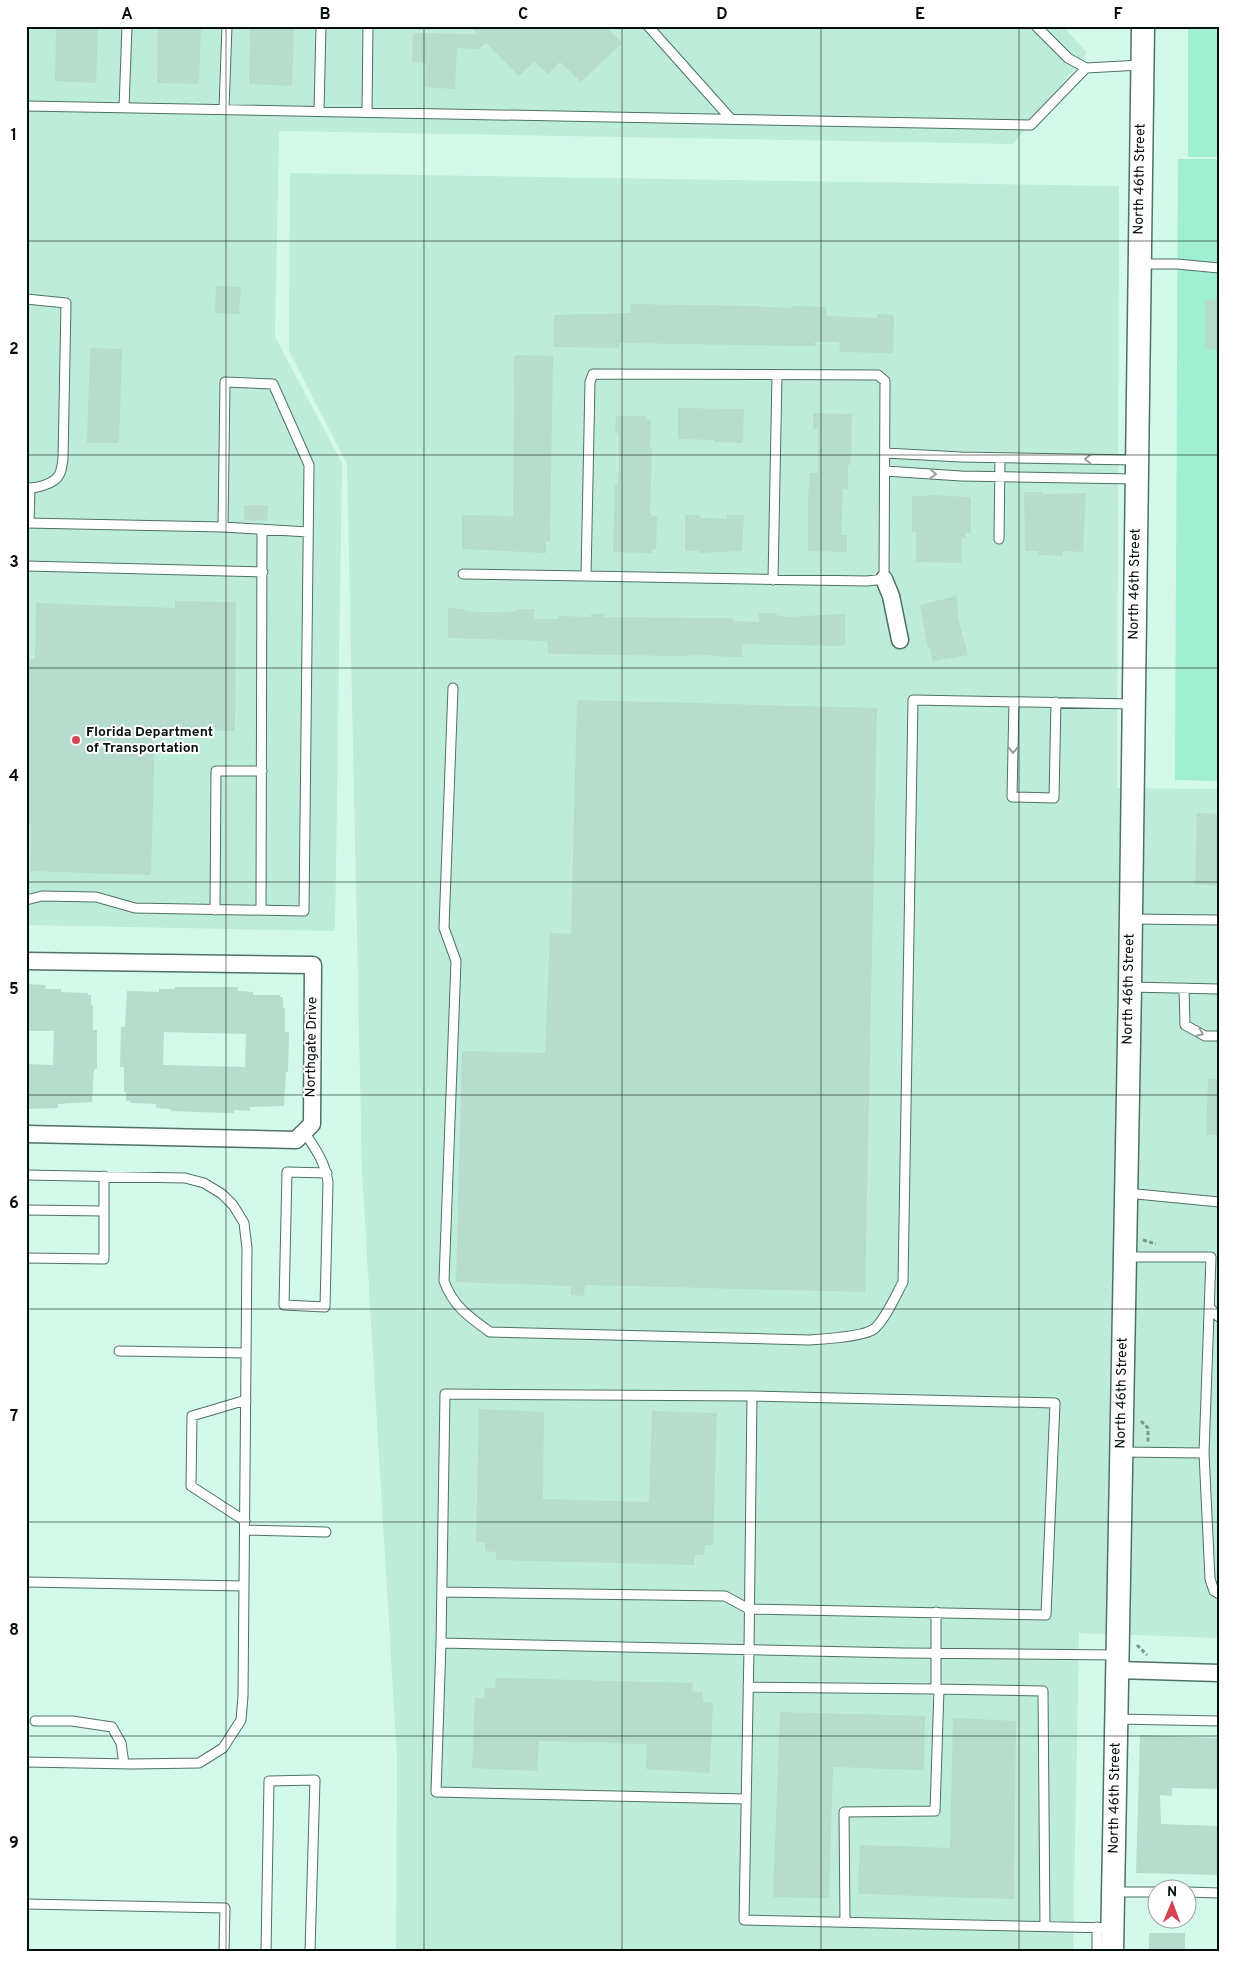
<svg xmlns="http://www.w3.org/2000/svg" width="1245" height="1977" font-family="Overpass,sans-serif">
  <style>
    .built { fill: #bdecd9 }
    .green { fill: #a0efd2 }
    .building { fill: #b6dccd; fill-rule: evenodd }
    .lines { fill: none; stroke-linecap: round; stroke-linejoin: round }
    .lane-casing { stroke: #4f7265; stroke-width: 11 }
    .street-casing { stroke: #4f7265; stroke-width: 19 }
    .secondary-casing { stroke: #4f7265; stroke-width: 25 }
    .path { stroke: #7c978d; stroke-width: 3; stroke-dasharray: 4 2.5; stroke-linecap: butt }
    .lane { stroke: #fff; stroke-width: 9 }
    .street { stroke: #fff; stroke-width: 16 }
    .secondary { stroke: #fff; stroke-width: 22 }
    .oneway { stroke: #9a9f9d }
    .grid { fill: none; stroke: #030f0a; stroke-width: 1; stroke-opacity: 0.55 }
    .poi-dot { fill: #d34351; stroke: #fff; stroke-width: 2 }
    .labels { text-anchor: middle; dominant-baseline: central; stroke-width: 4; stroke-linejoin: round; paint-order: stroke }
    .street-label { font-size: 14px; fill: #030f0a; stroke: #fff }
    .poi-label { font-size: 14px; font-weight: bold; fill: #030f0a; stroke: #fff; text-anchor: start }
    .neatline { fill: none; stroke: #030f0a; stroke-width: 2 }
    .grid-label { font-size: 16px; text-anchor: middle; font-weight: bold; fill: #030f0a }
  </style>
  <rect width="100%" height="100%" fill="#d2f9ea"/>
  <path class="built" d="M26,26h1037l24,27 -74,91 -734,-13 -4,206 67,126 -7,468 -309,-6z
    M290,173l829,13 -2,602 102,1v849l-140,-5 -6,318h-677l1,-194 -35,-586 -15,-707 -58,-113z"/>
  <path class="green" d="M1188,26h31v131h-31z
    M1178,159h41v622l-44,-1z"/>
  <path class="building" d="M56,26h42l-2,57 -41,-2z
    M158,26h43l-2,58 -42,-1z
    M250,26h44l-2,60 -43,-2z
    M470,26h136l16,17 -41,39 -21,-20 -12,12 -14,-12 -15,14 -33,-33 -7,6 -22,-1 -2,41 -30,-2 1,-24 -14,-1 1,-29 65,1z
    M216,286l25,1 -2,27 -24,-1z
    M1205,300h14v49h-14z
    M631,304l131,2v1l31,1v-2l33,1 1,9 50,2v-4l17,1 -1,38 -53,-1 -1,-10h-24v4l-196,-3v5l-65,-1v-32l76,-2z
    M90,348l32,1 -3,94h-32z
    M519,355l34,1 -3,185h-4v12l-84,-4v-34l51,1 1,-160z
    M678,408l66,1 -1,34 -29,-1v-2l-36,-1z
    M813,413l39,1 -1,47 -1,4h-2v24h-5l-2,46h6v17l-39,-1v-55l2,-23h8v-44h-5z
    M616,416h30v3l5,1 -1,28h2l-2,66h2v2h5l-1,33h-4v4l-39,-1 2,-67h2l1,-13h1v-26l-1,-13h-3z
    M1024,492h18v2l44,-1 -3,59 -20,-1v5l-25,-1v-4h-13z
    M927,495l44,2v36h-6v5h-3l-1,25 -45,-1v-30h-4v-36h15z
    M244,505h24l-1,16 -23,-1z
    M685,515h15v3l27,1v-4h17l-2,36 -43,2v-2h-14z
    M956,596l3,17 -2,1 11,41 -35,6 -3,-13h-2l-8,-43z
    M175,601l61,1 -1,129 -80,-1 -4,145 -121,-4 1,-46 -5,-1v-165h9l1,-56 139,5z
    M448,608l17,1v2l13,1h25l14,-1v-2h17v10h25v-3l32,1v-3h13v3l129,1v3l26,1v-9h17v2l11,2 58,-3v30l-1,2 -101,-2 -1,13 -32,-1v-1l-32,1 -130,-2 -1,-13 -99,-3z
    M577,700l300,8 -12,584 -280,-7 -1,11 -13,-1v-9l-115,-4 6,-231 83,2 5,-120 21,1z
    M1197,813l22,1v72l-24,-2z
    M26,984l20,1 -1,4h16v3l27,1v2h3v10h2v25h4v39h-3l-2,33 -34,2v4l-32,1v-45l27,1 1,-34h-28z
    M175,987h63v4l15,1v3h27v2h3v11h2v24h4l-1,40h-2l-2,34 -34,1v4l-16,-1v3l-38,-1 -25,-1v-2l-15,-1v-4l-26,-1v-2h-4v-9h-2v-25h-4l1,-40h4l2,-36 32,1v-3h16zM164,1032l82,2 -1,33 -82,-2z
    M1208,1079h11v56h-13z
    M479,1409l65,3 -1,87 106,3 3,-91 65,2 -4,132h-8l-1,10h-9l-1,10 -198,-5v-8l-11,-1v-9h-9z
    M496,1678l197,5 -1,8 11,1v10l10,1 -3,70 -64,-4 1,-25 -108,-3 -2,30 -65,-3 3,-70h9l1,-10h10z
    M780,1712l145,4 -1,54 -91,-3 -4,131 -56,-1z
    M953,1718l63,3 -2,178 -156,-5 2,-49 90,3z
    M1140,1735l79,3v51l-47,-1v8l-12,-1 1,29 58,2v49l-83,-2z
    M1149,1933h36v18h-36z"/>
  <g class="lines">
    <g class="lane-casing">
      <path id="lane" d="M648,26l83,93
        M1036,26l32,32 18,10
        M26,106l1005,19 55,-57 55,-3
        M124,108l3,-82
        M224,109l3,-83
        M319,111l2,-85
        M367,112l1,-86
        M1139,264h38l42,4
        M26,299l40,4 -3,156c-1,5 -1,11 -4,16 -4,8 -24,15 -33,12
        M885,453l76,4 175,3
        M885,471l76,5 175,3
        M26,523l197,4 85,5
        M29,523l1,-35
        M999,539l1,-81
        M26,566l237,6
        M463,574l123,2 4,-194 3,-8 285,1 7,6 -1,198 -17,2 -281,-5
        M773,580l4,-205
        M453,688l-9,240 12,33 -12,320c9,25 25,36 46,51l319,8c15,-1 54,-3 65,-11 11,-9 22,-34 29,-47l10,-582 220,4
        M1014,702l-2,95 42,1 2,-96
        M26,900l16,-4 54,1 39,11 169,3 5,-446 -36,-81 -48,-2 -2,145
        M215,910l1,-139h46
        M261,910l1,-381
        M1130,919l89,1
        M1130,987l89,2
        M1184,988l1,37 20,11h14
        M304,1132c11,16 21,30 24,50l-3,125 -41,-2 3,-133 40,1
        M26,1175l159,3 19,5 18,11 11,11 11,18 3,25 -4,448 -2,24 -18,28 -24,15 -67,1 -106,-2
        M1126,1193l93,9
        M26,1210l78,1v-35
        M26,1258l78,1v-48
        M1209,1307l10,10
        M119,1351l127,2
        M1121,1452l83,1 7,-196h-86
        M1204,1453l6,126 4,12 5,3
        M245,1521l-54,-35 1,-70 54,-16
        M245,1530l81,2
        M26,1582l218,4
        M442,1592l283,4 24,13 297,6 9,-212 -303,-7 -3,253 -5,271 368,8
        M936,1612v77l107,2 2,235
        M441,1643l4,-249 307,2
        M748,1687l188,2
        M1116,1719l103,2
        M35,1721h37l40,6 9,16 3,21
        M746,1799l-310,-7 5,-149 462,10 214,2
        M1113,1892h45
        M1188,1892l31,1
        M26,1904l199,4 -1,43
        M845,1922l-1,-110 91,-1 4,-122
        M266,1951l3,-170 46,-1 -5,171
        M1097,1951v-24"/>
    </g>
    <g class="street-casing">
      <path id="street" d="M884,579l7,17 9,44
        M26,961l287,4 -1,159 -16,16 -270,-6
        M1117,1670l102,3"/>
    </g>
    <g class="secondary-casing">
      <path id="secondary" d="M1112,1951l18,-964 13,-961"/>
    </g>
    <path class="path" d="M1143,1240l13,4
      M1141,1421l7,7v14
      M1137,1645l10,10"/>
    <use href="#lane" class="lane"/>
    <use href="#street" class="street"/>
    <use href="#secondary" class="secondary"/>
  </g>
  <defs><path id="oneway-chevron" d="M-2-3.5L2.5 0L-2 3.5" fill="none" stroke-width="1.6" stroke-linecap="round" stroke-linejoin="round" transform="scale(1.25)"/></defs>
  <g class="oneway">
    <use href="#oneway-chevron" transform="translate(1088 459) rotate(-179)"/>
    <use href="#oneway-chevron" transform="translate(933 474) rotate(4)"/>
    <use href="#oneway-chevron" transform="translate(1013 750) rotate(91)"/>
    <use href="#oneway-chevron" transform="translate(1200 1033) rotate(23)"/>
  </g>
  <path class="grid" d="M226,26v1925M424,26v1925M622,26v1925M821,26v1925M1019,26v1925M26,241h1193M26,455h1193M26,668h1193M26,882h1193M26,1095h1193M26,1309h1193M26,1522h1193M26,1736h1193"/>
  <circle class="poi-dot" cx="76" cy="740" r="5"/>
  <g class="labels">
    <g class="street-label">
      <text transform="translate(1140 179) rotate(-89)">North 46th Street</text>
      <text transform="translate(1135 584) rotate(-89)">North 46th Street</text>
      <text transform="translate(1129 989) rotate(-89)">North 46th Street</text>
      <text transform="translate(312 1047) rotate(-89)">Northgate Drive</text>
      <text transform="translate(1122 1393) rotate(-89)">North 46th Street</text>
      <text transform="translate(1115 1798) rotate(-89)">North 46th Street</text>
    </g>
    <g class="poi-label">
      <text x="86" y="732">Florida Department<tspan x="86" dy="16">of Transportation</tspan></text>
    </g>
  </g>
  <rect width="1245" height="1977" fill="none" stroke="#ffffff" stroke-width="55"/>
  <g transform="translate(1172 1904) rotate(1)"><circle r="24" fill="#ffffff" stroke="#9a9f9d"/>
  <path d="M0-4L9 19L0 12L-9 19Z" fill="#d34351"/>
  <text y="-8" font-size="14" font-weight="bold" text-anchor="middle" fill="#030f0a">N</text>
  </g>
  <rect x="28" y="28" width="1190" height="1922" class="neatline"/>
  <g class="grid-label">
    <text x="127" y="19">A</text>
    <text x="325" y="19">B</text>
    <text x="523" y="19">C</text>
    <text x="722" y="19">D</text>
    <text x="920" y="19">E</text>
    <text x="1118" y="19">F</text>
    <text x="14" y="140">1</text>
    <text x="14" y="354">2</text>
    <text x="14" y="567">3</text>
    <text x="14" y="781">4</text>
    <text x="14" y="994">5</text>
    <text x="14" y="1208">6</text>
    <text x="14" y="1421">7</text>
    <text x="14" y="1635">8</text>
    <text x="14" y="1848">9</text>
  </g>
</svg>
